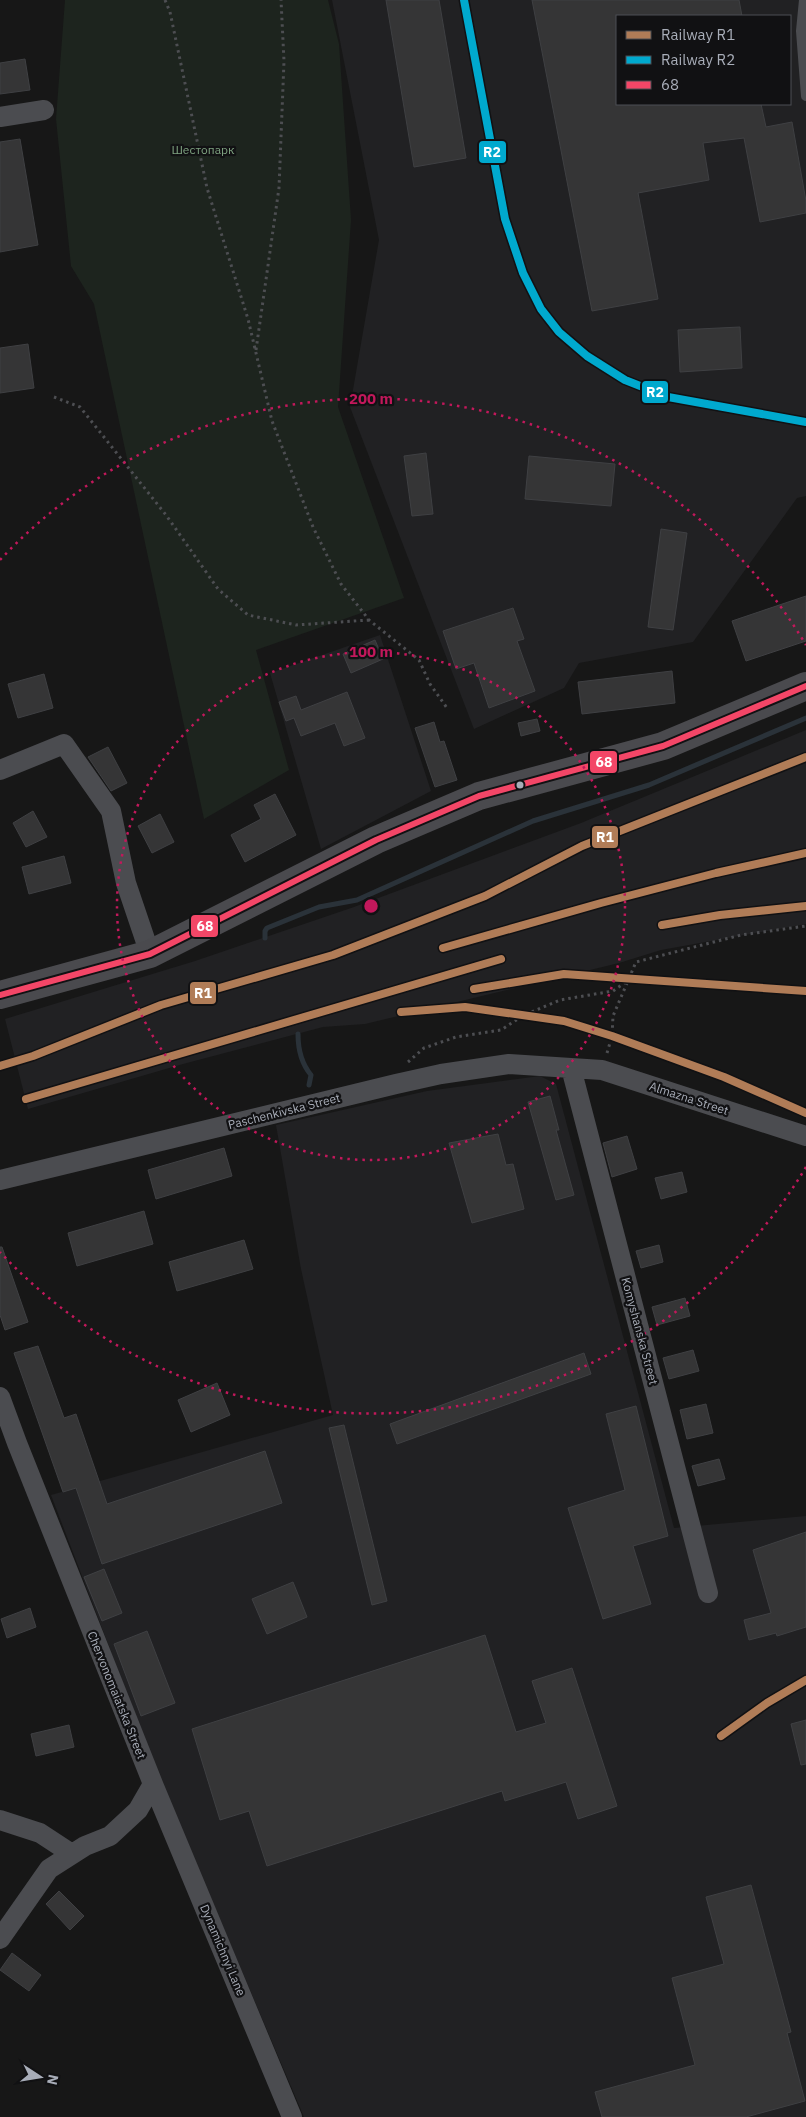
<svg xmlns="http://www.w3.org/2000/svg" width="806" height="2117" font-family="'IBM Plex Sans',sans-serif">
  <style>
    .built { fill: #212123; fill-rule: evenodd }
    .green { fill: #1d241e }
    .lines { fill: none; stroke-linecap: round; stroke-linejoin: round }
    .stream { stroke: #2a3239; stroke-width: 5 }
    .building { fill: #353536; stroke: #3f4043 }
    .path { stroke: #4d4e52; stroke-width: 3; stroke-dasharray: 2.5 4; stroke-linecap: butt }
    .lane { stroke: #4b4c50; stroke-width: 10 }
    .street { stroke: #4b4c50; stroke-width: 20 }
    .secondary { stroke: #4a4a4e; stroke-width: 28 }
    .bus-1-casing { stroke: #111113; stroke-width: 10 }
    .bus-1 { stroke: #f34667; stroke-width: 6 }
    .rail-1-casing { stroke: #111113; stroke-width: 11 }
    .rail-2-casing { stroke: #111113; stroke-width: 11 }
    .rail-1 { stroke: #b07c57; stroke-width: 8 }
    .rail-2 { stroke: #00a9ce; stroke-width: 8 }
    .ring { fill: none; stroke: #c2185b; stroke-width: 2.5; stroke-dasharray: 2.5 5 }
    .bus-dot { fill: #a8adb8; stroke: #111113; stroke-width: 2 }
    .labels { text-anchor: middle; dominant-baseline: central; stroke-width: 4.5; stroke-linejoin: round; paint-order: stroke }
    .park-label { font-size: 12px; fill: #7fa381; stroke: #111113 }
    .street-label { font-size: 12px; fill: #a8adb8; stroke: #111113 }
    .centre { fill: #c2185b; stroke: #111113; stroke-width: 2.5 }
    .ring-label { font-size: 15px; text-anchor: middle; font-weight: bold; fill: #c2185b; stroke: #111113; stroke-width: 4.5; stroke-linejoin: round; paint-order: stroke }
    .line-badge { stroke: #111113; stroke-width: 2 }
    .badge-label { font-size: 14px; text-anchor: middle; font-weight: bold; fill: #fff }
  </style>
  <rect width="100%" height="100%" fill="#171717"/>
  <path class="built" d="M332,0h474v496l-9,2 -104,144 -114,21 -15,25 -90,41 -124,-322 29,-167zM617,16h173v88h-173z
    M380,635l51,156 -110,58 -51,-176z
    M806,730v194l-145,26 -42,13 -254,61 -42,3 -140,37 -155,45 -23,-90 190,-58 159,-54 227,-84z
    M540,1076l16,8 118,444 132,-12v601h-502l-147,-345 -106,-277 282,-80 -32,-146 -25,-144 151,-34z"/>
  <path class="green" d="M65,0h263l11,44 12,176 -13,187 66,191 -148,52 33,120 -85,49 -110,-515 -23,-38 -15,-147z"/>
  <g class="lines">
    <path class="stream" d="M265,938v-7l2,-3 52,-21 38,-7 176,-79 116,-36 157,-67
      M298,1034c0,15 3,29 13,41l-2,10"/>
  </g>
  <path class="building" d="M386,0h53l27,158 -52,9z
    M532,0h207l3,16h-125v88h144l5,23 26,-5 14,79v12l-46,9 -16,-84 -41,5 6,37 -71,13 20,106 -66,12z
    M25,59l5,31 -30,4v-31z
    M20,139l18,106 -38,7v-110z
    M740,327l2,41 -62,4 -2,-42z
    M28,344l6,44 -34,5v-45z
    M426,453l7,61 -21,2 -8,-60z
    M529,456l86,8 -4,42 -86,-7z
    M661,529l26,4 -14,97 -25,-3z
    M806,596v45l-60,20 -14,-40z
    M513,608l11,31 -7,2 18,50 -46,17 -15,-45 -18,6 -13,-38z
    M375,640l8,19 -32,14 -8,-19z
    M672,671l3,32 -93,11 -4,-32z
    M44,674l9,34 -35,10 -10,-34z
    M347,692l18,46 -21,8 -9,-23 -34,13 -7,-18 -8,3 -7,-19 17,-6 5,14z
    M537,719l3,12 -19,5 -3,-13z
    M434,722l6,20 4,-1 13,39 -22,7 -20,-59z
    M108,747l19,36 -16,8 -23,-34z
    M275,794l21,41 -51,27 -14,-27 30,-16 -7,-14z
    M33,811l14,26 -21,10 -13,-24z
    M160,814l14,28 -22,11 -14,-27z
    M64,856l7,27 -42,11 -7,-27z
    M550,1096l9,34h-3l18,65 -18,5 -28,-98z
    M498,1134l8,31 7,-1 11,45 -52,14 -23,-80z
    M627,1136l10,33 -25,8 -9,-34z
    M224,1148l8,28 -76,23 -8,-29z
    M682,1172l5,20 -26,7 -6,-21z
    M144,1211l9,33 -76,22 -9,-33z
    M244,1240l9,29 -76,22 -8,-29z
    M659,1245l4,17 -22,6 -5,-17z
    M0,1247h2l26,75 -23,8 -5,-15z
    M685,1298l5,18 -33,9 -5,-18z
    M38,1346l26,72 12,-4 31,90 158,-53 17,52 -180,61 -26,-76 -13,4 -49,-139z
    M693,1350l6,21 -30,8 -6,-21z
    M584,1353l7,21 -194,70 -7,-20z
    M217,1383l13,32 -39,17 -13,-32z
    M706,1404l7,29 -26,6 -7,-29z
    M636,1406l32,130 -35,10 18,58 -48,15 -35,-111 57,-18 -19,-76z
    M344,1425l43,176 -15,4 -43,-177z
    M719,1459l6,20 -27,7 -6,-20z
    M806,1532v95l-29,9 -1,-3 -27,7 -5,-20 27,-7 -18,-63z
    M104,1569l18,44 -20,8 -18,-44z
    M293,1582l14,35 -40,17 -15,-35z
    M30,1608l6,19 -29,11 -6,-19z
    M147,1631l28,72 -34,13 -27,-72z
    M485,1635l31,97 30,-9 -14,-42 40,-13 45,138 -39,13 -12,-37 -61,19 -3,-10 -235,75 -18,-55 -29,9 -28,-91z
    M806,1720v44l-5,1 -10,-41z
    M69,1725l5,22 -38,9 -5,-22z
    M751,1885l40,147 -4,1 18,68 -59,16h-144l-7,-25 100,-27 -23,-87 52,-14 -18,-67z
    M59,1891l25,25 -14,14 -24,-26z
    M12,1953l29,22 -12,16 -29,-21z"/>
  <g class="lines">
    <path class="path" d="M165,0l5,12 37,176 41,131 24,102 41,106 28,57 28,36 50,40 11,24 17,24
      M256,350l23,-162 5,-127 -3,-61
      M54,397l26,10 86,108 52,74 30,26 48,10 73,-5
      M607,1053l5,-17 1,-20 23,-54 105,-27 65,-9
      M408,1062l16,-14 32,-11 45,-7 23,-15 36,-15 53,-9 17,-12"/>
    <path class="lane" d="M804,0l-3,31 5,65"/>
    <path class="street" d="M0,117l44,-7
      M0,770l64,-26 47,67 15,72 24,71
      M571,1068l137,525
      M0,1180l396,-96 45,-10 68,-10 93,6 204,66
      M0,1397l17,46 136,341 -15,26 -28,26 -25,10 -36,23 -49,70
      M153,1784l139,333
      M0,1820l40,13 32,21"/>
    <path class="secondary" d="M0,995l150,-41 226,-114 103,-44 184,-50 143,-60"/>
    <g class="bus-1-casing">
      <path id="bus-1" d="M0,995l150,-41 226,-114 103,-44 184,-50 143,-60"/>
    </g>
    <use href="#bus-1" class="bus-1"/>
    <g class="rail-1-casing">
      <path id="rail-1" d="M662,925l58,-10 86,-9
        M443,948l158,-45 115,-30 90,-20
        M474,989l90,-15 242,17
        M401,1012l64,-5 99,14 48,15 112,41 82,36
        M0,1066l33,-10 128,-51 172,-50 152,-59 97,-50 224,-89
        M26,1099l475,-140
        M721,1736l46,-33 39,-23"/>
    </g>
    <g class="rail-2-casing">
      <path id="rail-2" d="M464,0l41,219 18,54 18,36 18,23 28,24 38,24 43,17 138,25"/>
    </g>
    <use href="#rail-1" class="rail-1"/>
    <use href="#rail-2" class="rail-2"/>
  </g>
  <g class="ring">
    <circle cx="371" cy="906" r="254"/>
    <path d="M806 1167A507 507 0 0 1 0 1252M0 560A507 507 0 0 1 806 645"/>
  </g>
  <circle class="bus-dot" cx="520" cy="785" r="4.5"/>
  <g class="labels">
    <g class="park-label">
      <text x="203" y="149">Шестопарк</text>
    </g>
    <g class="street-label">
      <text transform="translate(689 1098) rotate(18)">Almazna Street</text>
      <text transform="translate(284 1111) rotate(-14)">Paschenkivska Street</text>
      <text transform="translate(640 1331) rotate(75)">Komyshanska Street</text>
      <text transform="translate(117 1695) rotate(68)">Chervonomaiatska Street</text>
      <text transform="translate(223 1950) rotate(67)">Dynamichnyi Lane</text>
    </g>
  </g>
  <circle cx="371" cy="906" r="8" class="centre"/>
  <g class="ring-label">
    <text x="371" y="404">200 m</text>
    <text x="371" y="657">100 m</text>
  </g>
  <g class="line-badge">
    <rect x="478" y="140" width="29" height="24" rx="5" fill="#00a9ce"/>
    <rect x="641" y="380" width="28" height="24" rx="5" fill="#00a9ce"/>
    <rect x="589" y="750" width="29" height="24" rx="5" fill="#f34667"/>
    <rect x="591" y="825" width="28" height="24" rx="5" fill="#b07c57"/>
    <rect x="190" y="914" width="29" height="24" rx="5" fill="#f34667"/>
    <rect x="189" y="981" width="28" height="24" rx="5" fill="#b07c57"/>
  </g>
  <g class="badge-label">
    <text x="492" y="157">R2</text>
    <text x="655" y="397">R2</text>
    <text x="604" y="767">68</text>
    <text x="605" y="842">R1</text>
    <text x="205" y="931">68</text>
    <text x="203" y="998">R1</text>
  </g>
  <rect x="616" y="15" width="175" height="90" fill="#111113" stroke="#4d4f55"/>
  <rect x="626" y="31" width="25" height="8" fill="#b07c57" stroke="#4d4f55"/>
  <text x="661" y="40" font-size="15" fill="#a8adb8">Railway R1</text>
  <rect x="626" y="56" width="25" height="8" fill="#00a9ce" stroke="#4d4f55"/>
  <text x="661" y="65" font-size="15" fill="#a8adb8">Railway R2</text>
  <rect x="626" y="81" width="25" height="8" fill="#f34667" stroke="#4d4f55"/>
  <text x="661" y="90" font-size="15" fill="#a8adb8">68</text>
  <g transform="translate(40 2077) rotate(102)" stroke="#111113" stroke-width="4" paint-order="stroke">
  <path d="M0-4L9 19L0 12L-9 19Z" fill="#a8adb8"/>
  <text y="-8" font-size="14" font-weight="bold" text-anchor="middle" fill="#a8adb8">N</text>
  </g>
</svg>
